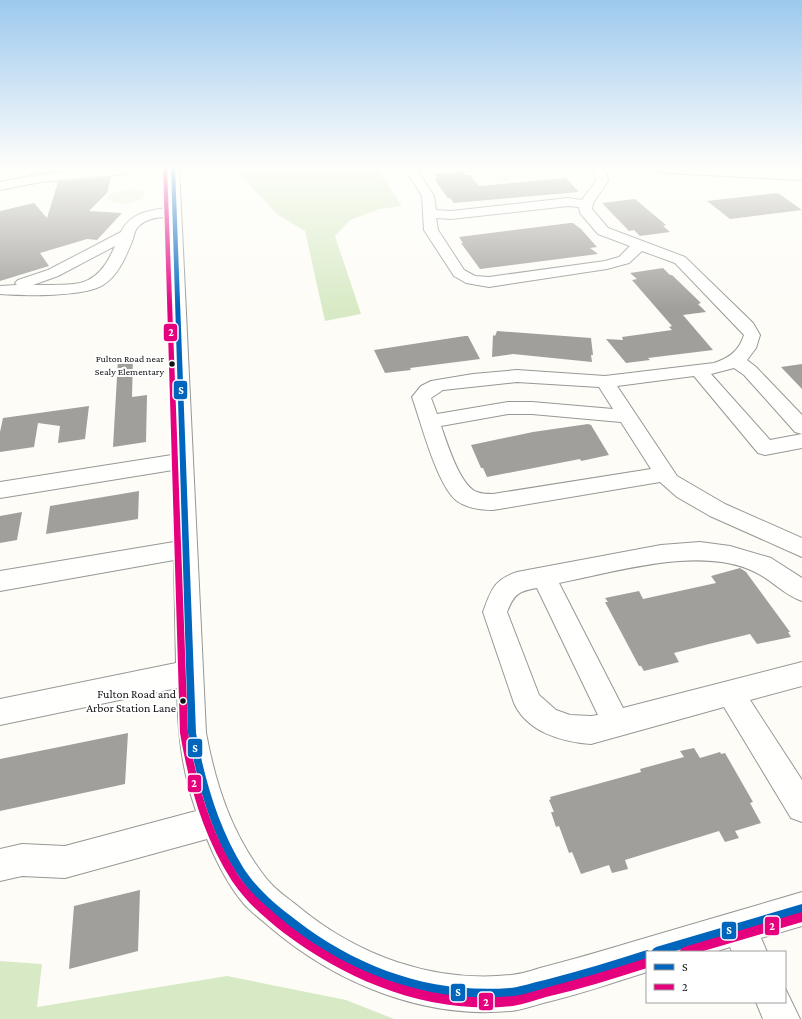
<svg xmlns="http://www.w3.org/2000/svg" width="802" height="1019" font-family="'Crimson Pro',serif">
  <style>
    .green { fill: #e7f3d7 }
    .forest { fill: #d8eac5 }
    .pitch { fill: #f0f6e1 }
    .building { fill: #a19f9c }
    .lines { fill: none; stroke-linecap: round; stroke-linejoin: round }
    .minor-casing { stroke: #979795; stroke-width: 2 }
    .minor { fill: #fffffe; fill-rule: evenodd }
    .bus-1-casing { stroke: #fff; stroke-width: 3 }
    .bus-2-casing { stroke: #fff; stroke-width: 3 }
    .bus-1 { fill: #0065bd; fill-rule: evenodd }
    .bus-2 { fill: #e5007d; fill-rule: evenodd }
    .bus-dot { fill: #111; stroke: #fff; stroke-width: 1.5 }
    .labels { text-anchor: middle; dominant-baseline: central; stroke-width: 4; stroke-linejoin: round; paint-order: stroke }
    .bus-label { font-size: 10px; fill: #111; stroke: #fff; text-anchor: end }
    .near-bus-label { font-size: 12px; fill: #111; stroke: #fff; text-anchor: end }
    .line-badge { stroke: #fff; stroke-width: 1.5 }
    .badge-label { font-size: 11px; text-anchor: middle; font-weight: bold; fill: #fff }
  </style>
  <rect width="100%" height="100%" fill="#fdfcf7"/>
  <path class="green" d="M132,188l10,2 3,5 -4,5 -16,5 -19,-6 2,-4z"/>
  <path class="forest" d="M232,166h143l27,40 -23,3 -29,11 -15,16 26,78 -36,7 -20,-90 -28,-17z
    M0,961l42,3 -5,43 190,-31 119,24 48,19h-394z"/>
  <path class="pitch" d="M522,170l7,8 -35,3 -6,-8z"/>
  <path class="building" d="M462,171l3,4h5l9,11 87,-8 13,14 -125,11 -4,-5h-2l-7,-9 -6,-10h3l-4,-5z
    M111,177l-4,16 -18,18 33,2 -25,27 -10,-1 -47,14 9,13 -49,15v-70l34,-8 13,15 11,-36z
    M778,193l24,17 -72,9 -23,-18z
    M635,199l31,26 -3,1 7,6 -30,4 -6,-6 -5,1 -27,-28z
    M570,223h3l8,6 16,18 -7,1 8,6 -118,15 -19,-26h2l-4,-6z
    M663,268l7,7h2l29,28 -3,1 8,8 -23,3 30,35 -65,8 2,2 -24,3 -20,-24 17,1 -1,-3 50,-7 -3,-3 3,-1 -40,-46 5,-1 -7,-6z
    M497,331l94,7 2,17h-2l1,7 -79,-8 -21,3 1,-22 2,1z
    M465,336h3l12,23 -70,9 1,2 -26,3 -11,-23z
    M133,357l-1,40 15,-2 -1,47 -33,5 5,-88z
    M802,364v25l-21,-22z
    M89,406l-4,33 -27,4 2,-17 -22,-3 -4,24 -34,5v-20l3,-14z
    M588,424l3,1 18,30 -28,6 -1,-2 -93,18 -4,-9h-2l-10,-23 62,-13z
    M139,491l-1,28 -92,15 4,-28z
    M22,512l-5,28 -17,3v-27z
    M740,568l6,4 44,60h-2l3,5 -34,7 -7,-10 -41,10 -35,9 5,9 -35,9 -3,-5h-2l-34,-64h3l-3,-4 34,-7 4,8 73,-16 -5,-7z
    M128,733l-3,51 -125,27v-52z
    M694,748l6,10 20,-6 1,2 4,-1 28,49 -3,1 11,20 -26,8 4,7 -14,4 -6,-11 -94,29 3,9 -16,4 -3,-8 -28,9 -9,-22 -3,1 -10,-27 -3,1 -5,-15h3l-5,-12 2,-1 -1,-2 91,-25 -1,-3 44,-12 -4,-6z
    M140,890l-2,61 -69,18 5,-63z"/>
  <g class="lines">
    <g class="minor-casing">
      <path id="minor" d="M0,166h13l-2,3 -11,2z
        M167,166h12l27,567c10,53 26,102 60,145 9,12 22,20 33,29 59,49 135,76 212,68 10,-1 20,-4 29,-7 31,-8 62,-17 92,-26 57,-17 113,-33 170,-50v34l-41,12 6,14h-35l-2,-5 -16,5h-67v20c-35,11 -69,23 -104,31 -11,3 -21,7 -33,8 -86,8 -173,-27 -239,-83 -9,-8 -19,-15 -27,-24 -16,-19 -28,-43 -37,-65l-142,39 -43,-2 -22,5v-32l22,-5 43,2 131,-35c-15,-44 -18,-78 -19,-123l-177,37v-26l176,-36 -2,-103 -174,31v-20l174,-29 -1,-72 -173,28v-16l172,-27 -4,-238c-10,0 -21,1 -29,9 -4,3 -5,9 -6,13 -7,17 -14,36 -30,46 -19,12 -79,11 -103,9v-8l17,-1 -2,-2 3,-3 30,-10 73,-38c9,-19 28,-22 47,-24zM115,246c-19,45 -39,38 -82,39l25,-9z
        M403,166h12l19,30 2,14 15,1 117,-13 14,2 14,-19 -1,-7 -6,-8h12l6,8 1,7 -15,22 -1,6 16,19 77,29 68,66 7,12 -4,13 -9,12 9,7 46,48v19l-7,-2 -51,-57 -10,-7 -23,6 59,66 32,-6v14l-37,7 -7,-2 -64,-77 -77,10 60,90 48,28 77,34v19l-92,-41 -33,-19 -17,-15 -167,28c-12,0 -26,-2 -36,-9 -20,-15 -36,-79 -45,-104l9,-11 10,-5 42,-7 44,-4 88,6 109,-13c15,-5 25,-12 30,-28l-69,-72 -33,-12 -13,12 -22,6 -118,18 -23,-4 -12,-7 -30,-46 -2,-34zM568,206l11,1 1,6 18,21 32,12 -11,11 -14,4 -116,16 -14,-1 -11,-6 -26,-40 -2,-12 15,1zM517,382l82,5 14,22 -81,-7h-24l-71,12 -6,-16 12,-8zM508,414h24l89,8 30,47 -158,25c-5,0 -11,0 -16,-2 -17,-6 -30,-49 -36,-66z
        M645,166h37l120,6v8l-135,-7 -20,-4z
        M122,167l6,4 -2,3 -85,8 -41,8v-8l41,-8z
        M700,542l30,4 41,12 31,20v23c-18,-6 -30,-21 -47,-29 -54,-27 -139,0 -196,11l64,125 179,-46v24l-52,14 52,80v42l-11,-4 -67,-111 -133,37c-29,-2 -64,-12 -77,-41l-31,-91c8,-21 10,-32 34,-40l144,-27zM537,588l61,127 -7,1 -21,-1 -14,-5 -17,-15 -32,-83c7,-18 12,-21 30,-24z
        M785,988l15,31h-37l-7,-17h29z"/>
    </g>
    <use href="#minor" class="minor"/>
    <g class="bus-1-casing">
      <path id="bus-1" d="M171,166h4l21,567c9,48 22,94 48,136 14,21 32,36 52,51 62,48 134,74 214,68 12,-1 23,-6 35,-8 35,-9 68,-19 102,-30l4,2h-4v8c-34,10 -68,21 -102,29 -12,3 -23,8 -36,9 -78,5 -155,-21 -217,-69 -21,-17 -37,-29 -52,-51 -30,-43 -42,-95 -52,-145z
        M802,904v10l-130,38h-21l2,-3 3,-2z"/>
    </g>
    <g class="bus-2-casing">
      <path id="bus-2" d="M163,166h4l21,567c9,50 22,99 50,142 12,18 26,29 42,43 63,53 149,87 233,78 11,-1 21,-5 32,-8 34,-9 68,-19 102,-30v10c-34,11 -67,21 -101,29 -11,3 -22,7 -33,9 -82,9 -164,-24 -229,-73 -19,-15 -38,-31 -52,-52 -29,-45 -43,-96 -52,-148z
        M802,912v10l-102,30h-21l2,-3 3,-2z"/>
    </g>
    <use href="#bus-1" class="bus-1"/>
    <use href="#bus-2" class="bus-2"/>
  </g>
  <linearGradient id="sky" x2="0" y2="1"><stop stop-color="#9dc9ee"/><stop offset="0.54" stop-color="#fefefb"/><stop offset="1" stop-color="#fefefb" stop-opacity="0"/></linearGradient>
  <rect width="802" height="309" fill="url(#sky)"/>
  <g class="bus-dot">
    <circle cx="172" cy="364" r="3.5"/>
    <circle cx="183" cy="701" r="3.5"/>
  </g>
  <g class="labels">
    <g class="bus-label">
      <text x="164" y="358">Fulton Road near<tspan x="164" dy="13">Sealy Elementary</tspan></text>
    </g>
    <g class="near-bus-label">
      <text x="176" y="694">Fulton Road and<tspan x="176" dy="14">Arbor Station Lane</tspan></text>
    </g>
  </g>
  <g class="line-badge">
    <rect x="163" y="323" width="15" height="19" rx="4" fill="#e5007d"/>
    <rect x="173" y="380" width="15" height="20" rx="4" fill="#0065bd"/>
    <rect x="187" y="738" width="16" height="20" rx="4" fill="#0065bd"/>
    <rect x="187" y="774" width="15" height="19" rx="4" fill="#e5007d"/>
    <rect x="764" y="916" width="16" height="20" rx="4" fill="#e5007d"/>
    <rect x="721" y="921" width="16" height="19" rx="4" fill="#0065bd"/>
    <rect x="450" y="983" width="16" height="19" rx="4" fill="#0065bd"/>
    <rect x="478" y="992" width="16" height="19" rx="4" fill="#e5007d"/>
  </g>
  <g class="badge-label">
    <text x="171" y="336">2</text>
    <text x="181" y="394">S</text>
    <text x="195" y="752">S</text>
    <text x="194" y="787">2</text>
    <text x="772" y="930">2</text>
    <text x="729" y="934">S</text>
    <text x="458" y="996">S</text>
    <text x="486" y="1006">2</text>
  </g>
  <rect x="646" y="951" width="140" height="52" fill="#ffffff" stroke="#a0a0a0"/>
  <rect x="654" y="964" width="20" height="6" fill="#0065bd" stroke="#a0a0a0"/>
  <text x="682" y="971" font-size="12" fill="#111111">S</text>
  <rect x="654" y="984" width="20" height="6" fill="#e5007d" stroke="#a0a0a0"/>
  <text x="682" y="991" font-size="12" fill="#111111">2</text>
</svg>
